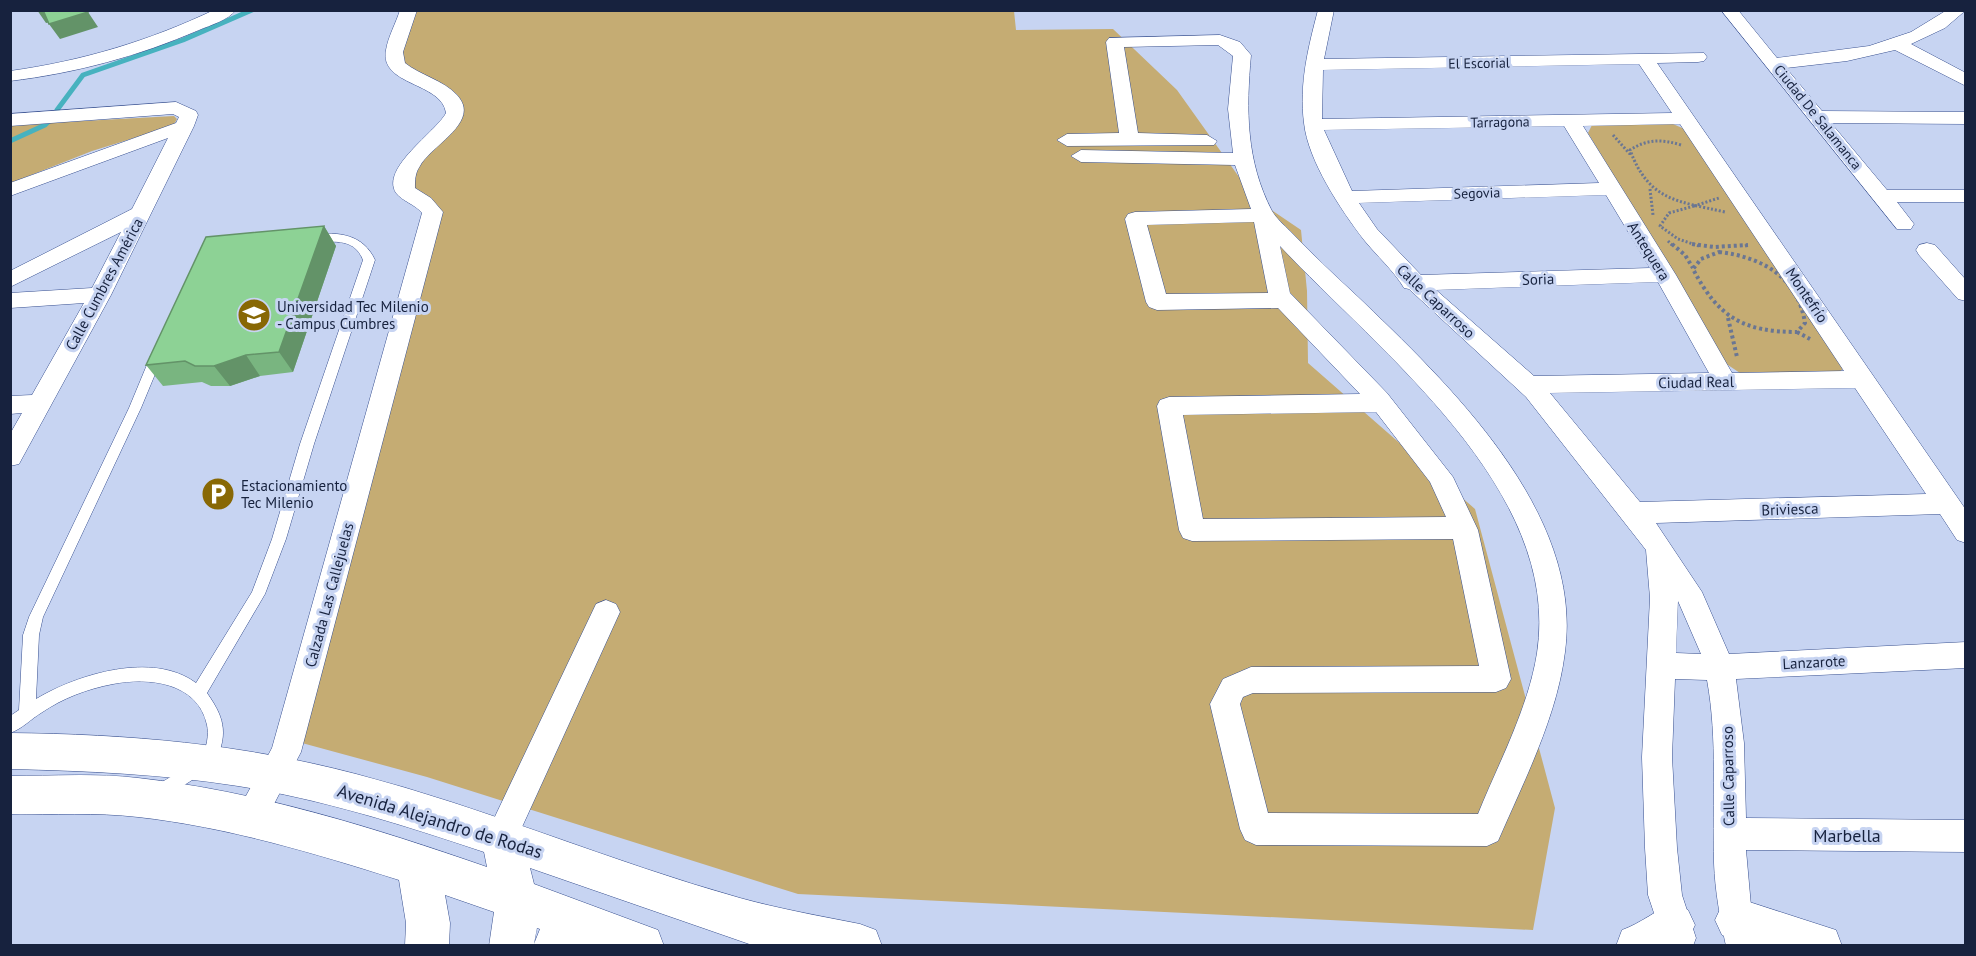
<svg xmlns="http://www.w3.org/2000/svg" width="1976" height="956" font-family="'PT Sans',sans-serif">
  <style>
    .green { fill: #c5ac73 }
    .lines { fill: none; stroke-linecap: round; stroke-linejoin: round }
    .stream { stroke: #47b2bf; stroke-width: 5 }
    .lane-casing { stroke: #385090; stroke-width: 1 }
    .street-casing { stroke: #385090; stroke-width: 1 }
    .secondary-casing { stroke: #385090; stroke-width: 1 }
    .path-far1 { stroke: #6a7693; stroke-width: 3; stroke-dasharray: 2 2; stroke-linecap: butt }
    .path { stroke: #6a7693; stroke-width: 4; stroke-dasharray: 3 3; stroke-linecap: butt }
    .lane { fill: #fff; fill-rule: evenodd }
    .street { fill: #fff; fill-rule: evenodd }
    .secondary { fill: #fff; fill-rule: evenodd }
    .wall { fill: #79b580 }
    .shaded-wall { fill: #639368 }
    .building { fill: #8dd295; stroke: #639368; stroke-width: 1.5 }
    .labels { text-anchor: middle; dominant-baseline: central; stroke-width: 6; stroke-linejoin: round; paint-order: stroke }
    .far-street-label { font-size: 14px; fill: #17223e; stroke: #c7d4f2 }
    .street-label { font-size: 15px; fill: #17223e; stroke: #c7d4f2 }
    .poi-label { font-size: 15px; fill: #17223e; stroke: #c7d4f2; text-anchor: start }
    .near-street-label { font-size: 18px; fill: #17223e; stroke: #c7d4f2 }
  </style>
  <rect width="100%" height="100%" fill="#c7d4f2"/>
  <path class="green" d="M411,11h603l2,19 97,-1 64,61 77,108 47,32 6,61 1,72 167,146 80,299 -22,122 -735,-36 -371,-117 -125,-34 133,-535 -28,-17 -1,-16 53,-66 -48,-37 -15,-19z
    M174,116l3,3 -4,7 -81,25 -81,32v-58z
    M1673,124l16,7 157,234 -6,7 -100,1 -15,-10 -137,-230 4,-8z"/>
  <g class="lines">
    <path class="stream" d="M57,110l26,-35 100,-35 69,-30
      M10,141l35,-16 5,-5"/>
    <g class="lane-casing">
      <path id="lane" d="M313,234c26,-2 50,0 62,26l-61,184 -28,95 -21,55 -58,99c20,28 20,43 7,73l-53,34 -6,-2 -2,-6 2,-6c10,-6 40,-22 46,-30 6,-7 8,-22 6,-31 -9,-43 -59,-48 -94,-41 -26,5 -50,14 -72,29 -10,6 -19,16 -31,20v-17l9,-6 4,-75 6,-18 100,-209 22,-53 6,-4 6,4 -22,53 -98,209 -4,18 -3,64c42,-25 117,-48 160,-16l56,-91 20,-53 28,-95 63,-184c-10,-25 -33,-16 -54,-19l-2,-3z"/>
    </g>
    <g class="street-casing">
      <path id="street" d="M214,10h22c-8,10 -25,15 -37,20 -60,26 -123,43 -189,51v-10c72,-10 139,-30 204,-61z
        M400,10h17l-14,42 2,11c15,12 38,17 52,32 25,27 -26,50 -37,71 -5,7 -5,14 -5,22l16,10 12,14 -142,540 -40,77 -11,4 -11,-4 -5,-11 38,-70 150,-535c-6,-8 -20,-12 -26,-20 -16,-25 40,-61 50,-80 -4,-31 -67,-27 -60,-63 2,-13 10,-27 14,-40z
        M1318,10h16l-10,49 380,-6 3,4 -3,4 -6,1 -41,1 309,447v33l-9,-3 -17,-26 -284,9 46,69 27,62 237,-12v26l-230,11 8,64 2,75 220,2v32l-220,-2 5,56 9,40h-34c-6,-28 -11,-55 -12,-83 -2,-61 4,-123 -7,-183l-32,-1 -3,78 5,91 5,47 14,43 -3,8h-28l-17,-51 -3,-47 -3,-91 8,-159 -4,-48 -120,-153 -117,-108 -5,-1c-10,-17 -27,-32 -40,-48 -23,-30 -56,-79 -60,-117 -5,-39 4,-75 14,-113zM1639,64l33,49 -350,6 1,-49zM1680,124l164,247 -112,2 -56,-98 -93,-149zM1564,126l35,57 -247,8 -28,-61zM1606,195l44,73 -229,7 -44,-46 -18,-26zM1658,282l51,91 -175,3 -98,-86zM1855,388l71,106 -286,8 -90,-109zM1678,601l23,53 -25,-1z
        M1721,10h17l39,48 92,-12 42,-14 36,-22h19l-21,18 -34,16 55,29v13l-71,-36 -48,11 -61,7 36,43 144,1v12l-135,-1 56,67h79v12h-69l17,22 -3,5h-14z
        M1220,35l20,7 11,13c-5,55 -5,106 21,156 4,7 12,14 18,20 21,22 43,43 66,64 92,88 228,217 209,357 -8,65 -41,129 -67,189l-11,5 -231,-1 -11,-5 -5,-11 -30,-125 13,-25 28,-12 228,-1 -26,-127 -261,2 -9,-3 -4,-8 -22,-124 3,-6 9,-3 191,-3 -82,-86 -121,2 -8,-3 -3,-5 -21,-83 3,-5 7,-2 116,-3 -16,-44 -154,-3 -10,-6 10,-6 152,3 -5,-44 5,-53 -15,-11 -94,2 14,86 69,2 10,6 -3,4 -147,1 -10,-6 10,-6 52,-1 -13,-91 3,-4zM1254,222l14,71 -102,1 -19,-69zM1280,246c99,106 282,243 257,407 -9,56 -38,109 -59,161l-210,-1 -28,-109 3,-7 10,-4 243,-1 10,-4 5,-9 -33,-149 -25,-53 -66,-84 -97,-100zM1376,412l54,70 16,35 -243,2 -20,-104z
        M176,102l20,9 2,4 -4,11 -83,169 -92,169 -9,2v-32l12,-21 -12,1v-18l22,-1 52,-92 -74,5v-15l82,-5 29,-56 -111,55v-16l122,-62 36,-71 -158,58v-13l166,-60 3,-6 -6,-3 -163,12v-12z
        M1927,243l8,2 31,35v21l-8,-2 -39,-44 -3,-5 3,-5z
        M606,600l10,4 4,8 -108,237 -11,5 -11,-5 -5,-11 5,-11 106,-223z"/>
    </g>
    <g class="secondary-casing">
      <path id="secondary" d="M10,733c118,1 232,11 346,41 131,34 255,88 384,124 40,11 80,18 120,26l16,6 6,16h-127l-225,-78 4,16 124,46 6,16h-175l5,-34 -49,-17 5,28 -1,23h-44l1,-23 -7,-43c-85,-27 -172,-53 -261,-63 -42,-5 -85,-2 -128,-3v-38c43,0 86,-3 128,2 119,13 237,50 349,89l-3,-15c-80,-27 -163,-53 -246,-66 -76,-12 -151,-15 -228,-17zM537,928l3,1 -6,15z
        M1737,898l99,32 6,16h-93l-27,-11 -7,-15 7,-15z
        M1673,903l15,7 7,15 -7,15 -5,6h-67l6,-16c19,-7 33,-19 51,-27z"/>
    </g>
    <path class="path-far1" d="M1613,135l17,19
      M1681,145c-19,-6 -34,-6 -51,5 19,51 47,51 95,62
      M1650,189l3,26
      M1694,206l-25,7 -9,13 18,13 21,7
      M1694,206l25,-8
      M1668,241l5,5
      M1745,246l3,-1"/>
    <path class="path" d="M1672,244l13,11 8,13
      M1692,244l22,3 34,-2
      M1719,252c43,5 79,25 86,71l-8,9c-54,0 -79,-15 -104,-63l8,-10z
      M1728,318l9,39
      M1797,332l13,7"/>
    <use href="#lane" class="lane"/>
    <use href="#street" class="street"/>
    <use href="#secondary" class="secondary"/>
  </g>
  <path class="wall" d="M324,226l12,20 -43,126 -33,4 -30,10h-19l-9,-4 -39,4 -17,-21z"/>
  <path class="shaded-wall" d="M37,10h7l8,12 -6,1z
    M88,12l10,15 -38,12 -11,-15z
    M324,226l12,20 -43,126 -14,-20z
    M246,355l14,21 -30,10 -16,-20z"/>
  <path class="building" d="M43,10h44l1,2 -39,12z
    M324,226l-45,126 -33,3 -32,11h-19l-10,-5 -39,4 60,-128z"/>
  <defs>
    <g id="university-disc" transform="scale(1.725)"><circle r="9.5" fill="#886805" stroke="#c7d4f2"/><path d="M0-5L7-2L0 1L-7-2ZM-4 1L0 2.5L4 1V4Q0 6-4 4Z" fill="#fff"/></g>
    <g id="parking-disc" transform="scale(1.725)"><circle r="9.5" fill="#886805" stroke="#c7d4f2"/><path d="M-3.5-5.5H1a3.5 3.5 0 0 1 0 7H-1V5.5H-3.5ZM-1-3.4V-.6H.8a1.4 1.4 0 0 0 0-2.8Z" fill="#fff"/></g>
  </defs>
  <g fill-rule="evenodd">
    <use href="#university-disc" x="254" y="315"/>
    <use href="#parking-disc" x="218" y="494"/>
  </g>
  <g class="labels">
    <g class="far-street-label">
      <text transform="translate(1479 63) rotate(-1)">El Escorial</text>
      <text transform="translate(1818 117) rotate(51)">Ciudad De Salamanca</text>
      <text transform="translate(1500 122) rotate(-1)">Tarragona</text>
      <text transform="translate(1477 193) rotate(-2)">Segovia</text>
    </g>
    <g class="street-label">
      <text transform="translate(1649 251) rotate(58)">Antequera</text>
      <text transform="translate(1538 279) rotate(-2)">Soria</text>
      <text transform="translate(104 284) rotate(-62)">Calle Cumbres América</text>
      <text transform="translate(1807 295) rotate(56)">Montefrío</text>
      <text transform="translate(1436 301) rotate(43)">Calle Caparroso</text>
      <text transform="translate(1696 382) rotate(-1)">Ciudad Real</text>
      <text transform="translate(1790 509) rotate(-2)">Briviesca</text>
      <text transform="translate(329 595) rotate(-75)">Calzada Las Callejuelas</text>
      <text transform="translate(1814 662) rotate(-3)">Lanzarote</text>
      <text transform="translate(1728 776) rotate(-91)">Calle Caparroso</text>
    </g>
    <g class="poi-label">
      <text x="277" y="306">Universidad Tec Milenio<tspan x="277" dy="17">- Campus Cumbres</tspan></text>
      <text x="241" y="485">Estacionamiento<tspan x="241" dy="17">Tec Milenio</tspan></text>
    </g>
    <g class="near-street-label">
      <text transform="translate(440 821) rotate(17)">Avenida Alejandro de Rodas</text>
      <text x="1847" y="835">Marbella</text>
    </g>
  </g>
  <rect width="1976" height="956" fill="none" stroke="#17223e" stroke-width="24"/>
</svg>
